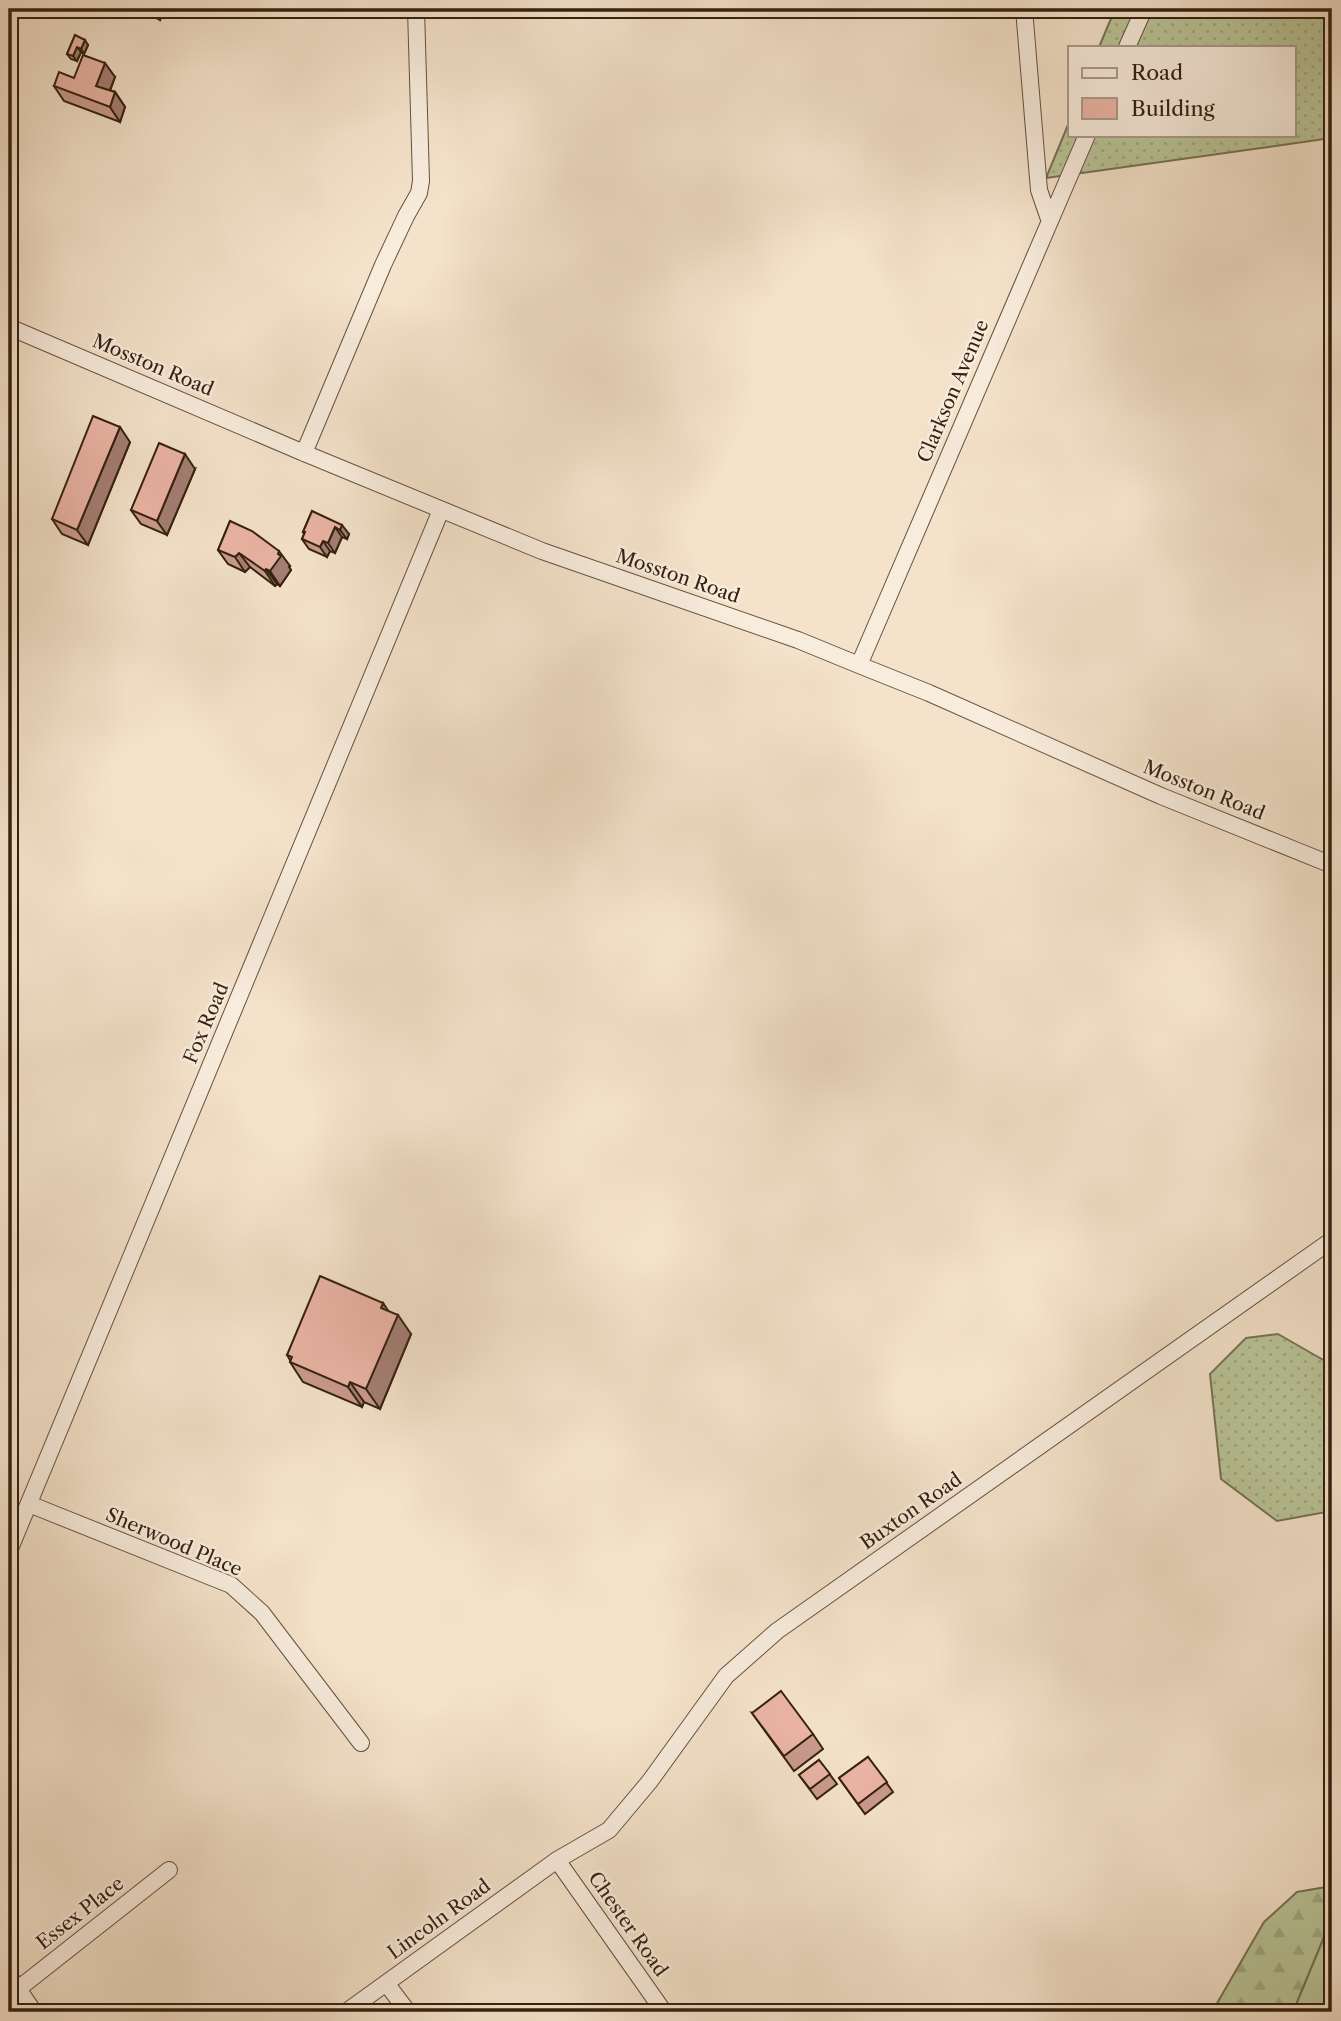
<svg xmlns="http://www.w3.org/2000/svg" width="1341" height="2021" font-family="'Libre Caslon Text',serif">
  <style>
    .grass { fill: url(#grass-dots); stroke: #777254; stroke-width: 2 }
    .forest { fill: url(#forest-firs); stroke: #777254; stroke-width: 2 }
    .park { fill: #b9c498; stroke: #777254; stroke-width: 2 }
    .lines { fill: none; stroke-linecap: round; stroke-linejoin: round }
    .minor-casing { stroke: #65513e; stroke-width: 18 }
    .minor { stroke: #f8ecdd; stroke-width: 16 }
    .wall { fill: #ca9b8e; stroke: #352110; stroke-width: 2 }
    .shaded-wall { fill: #a47e74; stroke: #352110; stroke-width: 2 }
    .building { fill: #ebb4a5; stroke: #352110; stroke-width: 2 }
    .labels { text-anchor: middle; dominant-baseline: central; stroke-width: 5; stroke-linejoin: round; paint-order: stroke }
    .street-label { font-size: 19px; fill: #352110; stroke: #f8ecdd }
  </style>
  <defs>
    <pattern id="grass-dots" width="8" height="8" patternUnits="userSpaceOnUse" patternTransform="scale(1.75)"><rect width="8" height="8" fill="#b9c498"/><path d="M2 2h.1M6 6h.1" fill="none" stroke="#a0a882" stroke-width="1.8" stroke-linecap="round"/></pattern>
    <pattern id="forest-firs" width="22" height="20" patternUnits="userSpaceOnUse" patternTransform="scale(1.75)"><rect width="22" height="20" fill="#b9c498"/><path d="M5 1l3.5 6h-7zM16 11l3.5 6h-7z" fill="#a0a882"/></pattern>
  </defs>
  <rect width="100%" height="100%" fill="#f4e2ca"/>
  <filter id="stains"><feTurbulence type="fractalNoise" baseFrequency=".00286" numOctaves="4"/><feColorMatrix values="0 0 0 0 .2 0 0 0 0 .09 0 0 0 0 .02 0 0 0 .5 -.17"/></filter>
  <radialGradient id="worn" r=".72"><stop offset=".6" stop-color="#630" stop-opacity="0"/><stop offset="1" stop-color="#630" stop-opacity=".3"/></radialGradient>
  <path class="grass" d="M1115,9h217v129l-286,40 24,-58v15h224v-88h-195z
    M1278,1334l54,31v146l-55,10 -56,-42 -11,-105 36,-36z"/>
  <path class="forest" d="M1332,1886v32l-39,94h-81l52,-90 33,-30z"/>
  <path class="park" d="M1332,1918v94h-39z"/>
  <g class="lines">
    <g class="minor-casing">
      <path id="minor" d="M1024,9l15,181 10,29
        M1127,47l17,-38
        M9,327l295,126 238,98 256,89 61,25 70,28 232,103 171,69
        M304,453l79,-188 23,-49 13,-23 2,-12 -5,-172
        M859,665l228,-530
        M29,1504l202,81 31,28 99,130
        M9,1551l432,-1041
        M557,1860l107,152
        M9,1976l25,36
        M386,1983l22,29
        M18,1989l151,-119
        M346,2012l211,-152 52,-30 41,-49 76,-105 51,-45 555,-391"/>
    </g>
    <use href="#minor" class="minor"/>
  </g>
  <path class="wall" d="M138,9h27l-5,11z
    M75,35l13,10 -4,9 -3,-2 -4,9 -6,-2 -4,-5z
    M115,77l-5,14 5,1 10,15 -5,15 -56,-21 -10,-15z
    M130,442l-42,103 -26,-11 -10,-15z
    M195,469l-28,66 -26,-11 -10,-14z
    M312,511l37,23 -2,5 -5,-2 -7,16 -5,-2 -3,6 -18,-8 -7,-10 2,-5 -1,-2z
    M230,521l60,45 -1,1 2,3 -11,16 -3,-2 -2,2 -25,-19 -5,5 -17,-8 -10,-14z
    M383,1303l5,8 23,23 -31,75 -16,-7 -2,5 -59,-25 -13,-20v-2l-3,-5z
    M752,1713l61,21 10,15 -29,22z
    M868,1757l25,35 -28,22 -26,-36z
    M819,1760l18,24 -20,15 -18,-24z"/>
  <path class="shaded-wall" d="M153,9h12l-5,11z
    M85,40l3,5 -4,9 -3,-5z
    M77,47l4,5 -4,9 -4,-5z
    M105,63l10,14 -9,23 -10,-14z
    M115,92l10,15 -5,15 -10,-15z
    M120,427l10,15 -42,103 -11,-15z
    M185,454l10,15 -28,66 -10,-14z
    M342,525l7,9 -2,5 -7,-9z
    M335,527l7,10 -7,16 -7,-10z
    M323,541l7,10 -3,6 -7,-10z
    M279,551l11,15 -1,1 2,3 -11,16 -10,-15z
    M239,553l11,14 -5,5 -10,-15z
    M266,569l11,15 -2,2 -10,-15z
    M383,1303l12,18 3,-6 13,19 -31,75 -14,-20 15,-81z
    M350,1382l14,20 -2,5 -14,-20z"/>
  <path class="building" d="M75,35l10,5 -4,9 -4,-2 -4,9 -6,-2z
    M83,55l22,8 -9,23 19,6 -5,15 -56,-21 5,-14 15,6z
    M93,416l27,11 -43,103 -25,-11z
    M159,443l26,11 -28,67 -26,-11z
    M312,511l30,14 -2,5 -5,-3 -7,16 -5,-2 -3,6 -18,-8 3,-7h-2z
    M230,521l22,10 27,20 -1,3 3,2 -11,15 -4,-2 -1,2 -26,-18 -4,4 -17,-7z
    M320,1276l63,27 -2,5 17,7 -32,74 -16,-7 -2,5 -58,-25 2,-5 -5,-2z
    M781,1691l32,43 -29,22 -32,-43z
    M868,1757l19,25 -29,22 -19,-26z
    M819,1760l11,14 -20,15 -11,-14z"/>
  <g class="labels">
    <g class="street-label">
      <text transform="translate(153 365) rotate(23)">Mosston Road</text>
      <text transform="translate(953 391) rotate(-67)">Clarkson Avenue</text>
      <text transform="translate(678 576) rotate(19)">Mosston Road</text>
      <text transform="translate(1204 790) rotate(22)">Mosston Road</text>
      <text transform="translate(206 1023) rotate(-67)">Fox Road</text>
      <text transform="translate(911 1511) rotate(-35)">Buxton Road</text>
      <text transform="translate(174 1542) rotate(23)">Sherwood Place</text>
      <text transform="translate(80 1913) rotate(-38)">Essex Place</text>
      <text transform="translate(439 1919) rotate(-36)">Lincoln Road</text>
      <text transform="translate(628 1924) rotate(55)">Chester Road</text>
    </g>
  </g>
  <rect width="1341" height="2021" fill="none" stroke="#f4e2ca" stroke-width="35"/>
  <rect x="10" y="10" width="1320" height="2000" fill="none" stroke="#352110" stroke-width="3.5"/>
  <rect x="18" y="18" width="1306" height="1986" fill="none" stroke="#352110" stroke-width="2"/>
  <rect x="1068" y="46" width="228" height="91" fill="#f8ecdd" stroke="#aa9b8b" stroke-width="2"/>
  <rect x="1082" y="68" width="35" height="10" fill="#f8ecdd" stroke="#aa9b8b" stroke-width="2"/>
  <text x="1131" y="80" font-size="21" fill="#352110">Road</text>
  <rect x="1082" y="98" width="35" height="21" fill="#ebb4a5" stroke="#aa9b8b" stroke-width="2"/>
  <text x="1131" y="116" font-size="21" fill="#352110">Building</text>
  <rect width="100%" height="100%" filter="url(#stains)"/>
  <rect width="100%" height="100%" fill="url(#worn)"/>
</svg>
